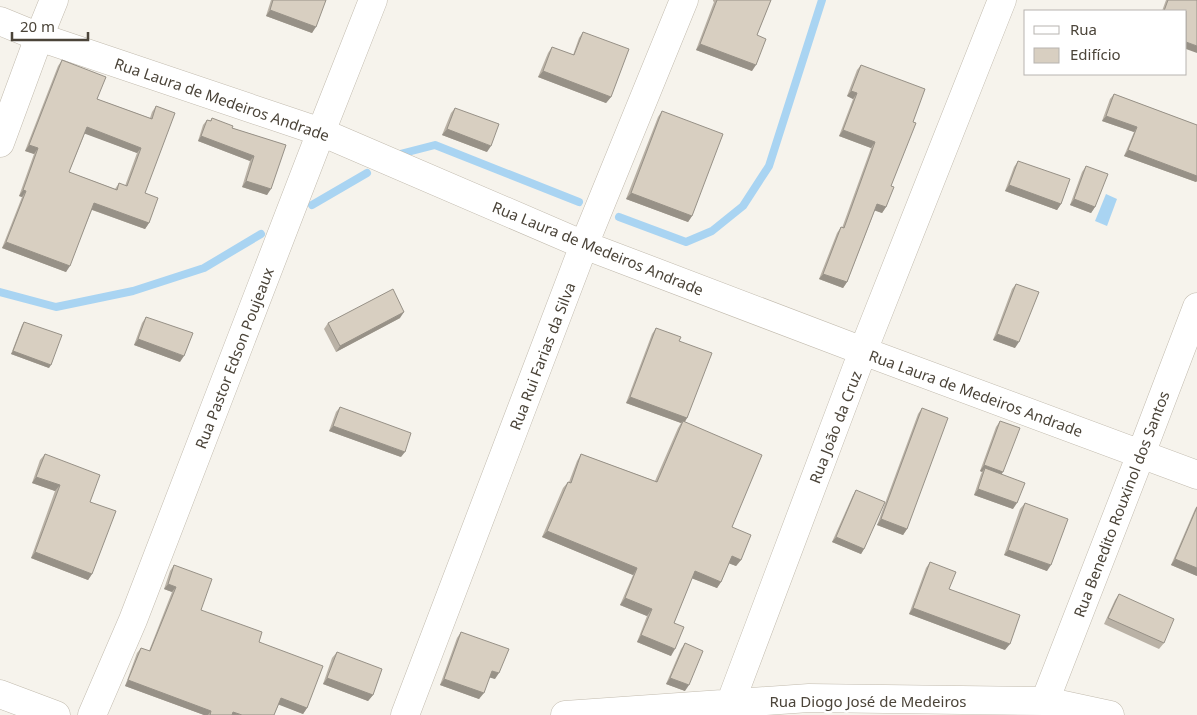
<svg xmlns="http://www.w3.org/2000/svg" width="1197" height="715" font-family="'Noto Sans',sans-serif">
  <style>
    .water { fill: #a9d4f2 }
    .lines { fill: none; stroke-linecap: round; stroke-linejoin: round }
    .stream { stroke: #a9d4f2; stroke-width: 8 }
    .minor-casing { stroke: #c2bbae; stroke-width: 29 }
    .minor { stroke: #fff; stroke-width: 28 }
    .wall { fill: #bab2a6; fill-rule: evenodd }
    .shaded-wall { fill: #979187 }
    .building { fill: #d8cfc1; stroke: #979187; fill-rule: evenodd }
    .labels { text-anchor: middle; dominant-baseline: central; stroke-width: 5; stroke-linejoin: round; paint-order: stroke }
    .street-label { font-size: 15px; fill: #4b4439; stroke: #fff }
  </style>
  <rect width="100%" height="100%" fill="#f6f3ec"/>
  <path class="water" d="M1106,194l11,5 -10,27 -12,-5z"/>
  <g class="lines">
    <path class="stream" d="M400,154l35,-9 144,57
      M312,205l55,-32
      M619,217l67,25 26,-11 31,-25 26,-40 53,-166
      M0,292l56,15 77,-16 71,-23 57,-34"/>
    <g class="minor-casing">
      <path id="minor" d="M0,21l39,16 282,95 263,113 279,106 334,124
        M0,143l39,-106 15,-37
        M0,694l56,21
        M1045,701l96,-247 56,-147
        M92,715l41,-95 188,-488 52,-132
        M405,715l179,-470 100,-245
        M565,715l244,-17 236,3 65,14
        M728,715l2,-11 133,-353 139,-351"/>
    </g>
    <use href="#minor" class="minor"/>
  </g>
  <path class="wall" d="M271,0h55l-14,33 -46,-17z
    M713,0h58l-14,35 -5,36 -56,-21 18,-48 -1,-1z
    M1166,0h31l-11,11h-24z
    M583,32l28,65 -5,6 -68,-26 10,-24 4,-6 21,8 6,-17z
    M62,60l35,39 53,19 2,-6 4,-6 -11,87 4,30 -4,6 -53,-19 -26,62 -64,-24 20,-51 -3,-1 15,-42 -9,-3 33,-85zM85,133l52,20 -12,33 -6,-3 -4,6 -46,-17z
    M861,65l52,57 -22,64 -5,21 -4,6 -7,-3 -28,72 -4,6 -24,-9 18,-46 4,-6 1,1 29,-80 -32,-12 14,-37 -6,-3 10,-26z
    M1114,94l83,31v56l-1,1 -72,-26 10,-24 -32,-11 8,-22z
    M455,108l32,44 -45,-17 9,-22z
    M662,111l30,105 -4,6 -62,-23 32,-82z
    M212,118l20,10 54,17 -19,50 -25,-8 8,-26 -52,-20 5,-16 4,-5 3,1z
    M1018,161l43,43 -4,6 -52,-19 9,-24z
    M1086,166l9,41 -4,6 -21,-8 12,-33z
    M1016,284l-1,64 -22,-8 19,-51z
    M146,317l34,45 -46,-17 8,-22z
    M400,318l-64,34 -12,-23 4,-6z
    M24,322l25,46 -38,-14 11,-29z
    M656,328l23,13 8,77 -2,4 47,105 9,33 -5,6 -7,-3 -8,19 -4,6 -25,-10 -18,45 -3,33 -34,-14 10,-26 -27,-11 13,-30 -91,-38 21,-49 5,-6h1l8,-21 4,-7 74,27 23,-53 3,-5 -55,-20 26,-69z
    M340,407l61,50 -72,-26 7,-19z
    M922,408l-15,121 -4,6 -26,-10 41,-111z
    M1000,421l2,54 11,34 -39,-14 7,-21 1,-2 -2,-1 16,-44z
    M45,454l45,48 2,72 -4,6 -57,-22 24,-67 -23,-8 8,-23z
    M856,490l8,59 -3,5 -29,-12 21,-47z
    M1025,503l22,68 -43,-16 16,-46z
    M1197,506v70l-26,-11 24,-56z
    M930,562l19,27 56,61 -96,-36 17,-46z
    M174,565l27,45 58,32 48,66 -4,6 -24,-10 -5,11h-70l-79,-29 12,-33 4,-5 8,3 23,-59 -8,-3 6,-18z
    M1119,594l45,49 -5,6 -55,-25 11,-24z
    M461,632l34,47 -5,-2 -11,22 -39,-14 17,-47z
    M685,643v48l-19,-7 15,-35z
    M337,652l36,43 -5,6 -45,-17 9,-26z"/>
  <path class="shaded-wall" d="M270,10l46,17 -4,6 -46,-17z
    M1186,42l11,4v7l-11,-4z
    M700,44l56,21 -4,6 -56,-21z
    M543,71l68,26 -5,6 -68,-26z
    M851,91l6,2 -4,6 -6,-3z
    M1106,116l31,11 -3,5 -32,-11z
    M87,127l54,21 -4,5 -54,-20z
    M447,129l44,17 -4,6 -45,-17z
    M843,130l32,12 -4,6 -32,-12z
    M201,136l53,20 -4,5 -52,-20z
    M29,145l9,3 -4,6 -9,-3z
    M1128,150l69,26v5l-1,1 -72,-26z
    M246,181l25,8 -4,6 -25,-8z
    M1009,185l52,19 -4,6 -52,-19z
    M23,190l3,1 -4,6 -3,-1z
    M631,193l61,23 -4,6 -62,-23z
    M1074,199l21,8 -4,6 -21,-8z
    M94,203l55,20 -4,6 -55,-20z
    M877,204l9,3 -4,6 -9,-3z
    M6,242l64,24 -4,6 -64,-24z
    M823,274l24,8 -4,6 -24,-9z
    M404,312l-4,6 -64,34 4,-6z
    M997,334l22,8 -4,6 -22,-8z
    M138,339l46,17 -4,6 -46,-17z
    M13,351l38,14 -2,3 -38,-14z
    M630,397l57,21 -4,6v-3l-2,2 -55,-20z
    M333,426l72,26 -4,5 -72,-26z
    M984,465l19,7 -4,6 -14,-10 -3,4 -2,-1z
    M36,477l24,8 -5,6 -23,-8z
    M978,489l39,14 -4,6 -39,-14z
    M881,519l26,10 -4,6 -26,-10z
    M547,531l90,37 -4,7 -91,-38z
    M836,537l28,12 -3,5 -29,-12z
    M1008,550l43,15 -4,6 -43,-16z
    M35,552l57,22 -4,6 -57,-22z
    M732,556l9,4 -5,6 -8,-3z
    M1175,559l22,9v8l-26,-11z
    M695,571l26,11 -4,6 -26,-10z
    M168,584l8,3 -4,5 -8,-3z
    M625,598l27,11 -5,7 -27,-11z
    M913,608l97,36 -5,6 -96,-36z
    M641,635l34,14 -4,7 -34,-14z
    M492,671l7,2 -4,6 -7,-2z
    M327,678l46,17 -5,6 -45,-17z
    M670,678l19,7 -4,6 -19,-7z
    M444,679l40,14 -5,6 -39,-14z
    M128,680l83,31 -3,4h-4l-79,-29z
    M281,698l26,10 -4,6 -26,-10z
    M233,712l9,3h-11z"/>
  <path class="building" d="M273,0h53l-10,27 -46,-17z
    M717,0h54l-14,35 9,4 -10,26 -56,-21z
    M1168,0h29v46l-11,-4v-31h-22z
    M583,32l46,17 -18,48 -68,-26 9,-24 22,8z
    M62,60l44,17 -9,22 55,20 4,-13 19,7 -30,80 13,5 -9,25 -55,-20 -24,63 -64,-24 20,-51 -3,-1 15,-42 -9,-3zM87,127l54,21 -14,38 -8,-3 -2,7 -48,-18z
    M861,65l64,24 -12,33 3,1 -25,63 3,1 -8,20 -9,-3 -30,78 -24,-8 18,-47 3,1 31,-86 -32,-12 14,-37 -6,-2z
    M1114,94l83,31v51l-69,-26 9,-23 -31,-11z
    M455,108l44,16 -8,22 -44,-17z
    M662,111l61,23 -31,82 -61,-23z
    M212,118l21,8 -1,2 54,17 -15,44 -25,-8 8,-25 -53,-20 6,-16 4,1z
    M1018,161l52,18 -9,25 -52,-19z
    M1086,166l22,8 -13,33 -21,-8z
    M1016,284l23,8 -20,50 -22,-8z
    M393,289l11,23 -64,34 -12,-23z
    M146,317l47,16 -9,23 -46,-17z
    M24,322l38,13 -11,30 -38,-14z
    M656,328l25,9 -2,4 33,12 -25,65 -57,-21z
    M340,407l71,26 -6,19 -72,-26z
    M922,408l26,10 -41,111 -26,-10z
    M683,421l79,34 -30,72 19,8 -10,25 -9,-4 -11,26 -26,-11 -21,52 10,4 -9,22 -34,-14 11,-26 -27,-11 12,-30 -90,-37 21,-49 3,1 10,-29 76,28z
    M1000,421l20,7 -17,44 -19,-7z
    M45,454l55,21 -10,27 26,9 -24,63 -57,-22 25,-67 -24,-8z
    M985,468l40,15 -8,20 -39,-14z
    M856,490l29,12 -21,47 -28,-12z
    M1025,503l43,16 -17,46 -43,-15z
    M1197,507v61l-22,-9z
    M930,562l26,10 -7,17 71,26 -10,29 -97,-36z
    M174,565l38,14 -11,31 61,22 -3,10 64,24 -16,42 -26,-10 -7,17h-32l-9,-3 -1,3h-22l1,-4 -83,-31 13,-32 9,3 26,-64 -8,-3z
    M1119,594l55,25 -10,24 -56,-25z
    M461,632l48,17 -10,24 -7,-2 -8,22 -40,-14z
    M685,643l18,8 -14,34 -19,-7z
    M337,652l45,17 -9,26 -46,-17z"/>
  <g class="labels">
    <g class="street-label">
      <text transform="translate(222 99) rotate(19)">Rua Laura de Medeiros Andrade</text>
      <text transform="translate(598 248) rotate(22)">Rua Laura de Medeiros Andrade</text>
      <text transform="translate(542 356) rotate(-69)">Rua Rui Farias da Silva</text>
      <text transform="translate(234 358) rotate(-69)">Rua Pastor Edson Poujeaux</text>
      <text transform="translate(976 393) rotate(20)">Rua Laura de Medeiros Andrade</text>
      <text transform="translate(835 427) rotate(-69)">Rua João da Cruz</text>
      <text transform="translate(1121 504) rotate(-69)">Rua Benedito Rouxinol dos Santos</text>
      <text x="868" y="701">Rua Diogo José de Medeiros</text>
    </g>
  </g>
  <rect x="1024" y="10" width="162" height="65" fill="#ffffff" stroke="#b7b4b0"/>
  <rect x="1034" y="26" width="25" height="8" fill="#ffffff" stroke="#b7b4b0"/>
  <text x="1070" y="35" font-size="15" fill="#4b4439">Rua</text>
  <rect x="1034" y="48" width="25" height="15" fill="#d8cfc1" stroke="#b7b4b0"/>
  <text x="1070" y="60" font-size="15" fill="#4b4439">Edifício</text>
  <path d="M12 32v8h76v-8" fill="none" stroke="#4b4439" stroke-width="2.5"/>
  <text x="20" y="32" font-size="15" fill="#4b4439" stroke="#ffffff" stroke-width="4" paint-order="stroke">20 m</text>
</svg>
